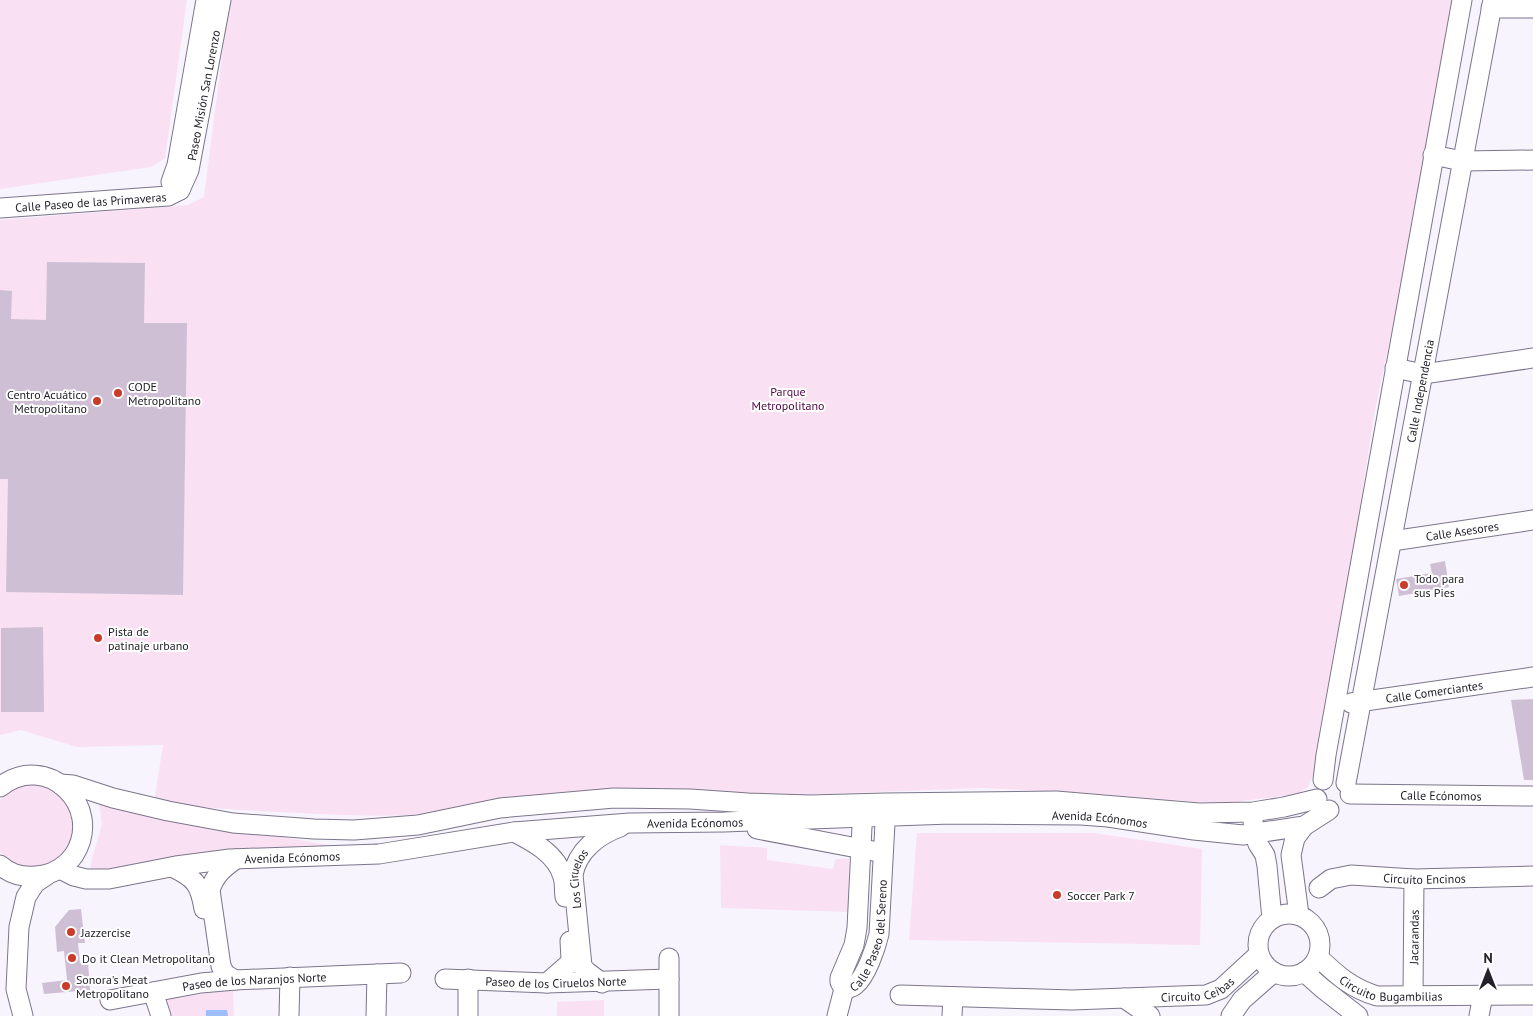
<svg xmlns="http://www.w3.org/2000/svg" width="1533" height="1016" font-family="'PT Sans',sans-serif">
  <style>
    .green { fill: #f9e0f2 }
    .water { fill: #9ebdfb }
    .building { fill: #cfbfd4 }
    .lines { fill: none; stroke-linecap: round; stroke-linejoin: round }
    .minor-casing { stroke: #7c758b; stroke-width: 21 }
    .minor { stroke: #fff; stroke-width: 19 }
    .poi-dot { fill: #c83c29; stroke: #fff; stroke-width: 2 }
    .labels { text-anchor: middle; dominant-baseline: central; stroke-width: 4; stroke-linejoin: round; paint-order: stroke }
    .street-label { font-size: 12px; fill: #24212a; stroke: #fff }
    .poi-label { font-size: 12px; fill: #24212a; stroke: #fff; text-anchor: start }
    .park-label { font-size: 12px; fill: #500644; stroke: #fff }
  </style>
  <rect width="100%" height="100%" fill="#f7f4fe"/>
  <path class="green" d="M0,0h187l-22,158 -14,9 -151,22z
    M231,0h1224l-37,192 -6,42 -38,181 -26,170 -34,188 -6,14 -11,7 -63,8h-36l-112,-9 -105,-5 -206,8 -335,17c-48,5 -94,2 -141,0 -49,-2 -97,-5 -145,-11l9,-57 -86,2 -56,-17 -21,5v-515l188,-15 16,-8 21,-164z
    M33,784c85,16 19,124 -33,68v-52c10,-10 19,-13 33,-16z
    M98,796l114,29 134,23 -256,24 2,-14 10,-33z
    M917,833h177l108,16 -2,96 -291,-5z
    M720,845l47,3v12l66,9 2,-10h14l-1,53 -127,-4z
    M233,989l1,27h-62l-5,-16z
    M604,1000v16h-47v-14z"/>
  <path class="water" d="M206,1010h21l1,6h-22z"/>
  <path class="building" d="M47,262l98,1 -1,60h43l-4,272 -177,-3 2,-113h-8v-189l12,1 -1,28 35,1z
    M1445,561l4,26 -50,9 -3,-17 36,-6 -2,-9z
    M43,627l1,85h-43v-84z
    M1533,699v81h-9l-13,-80z
    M81,909l4,34h-7l2,20 8,-1 2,28 -46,4 -2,-11 25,-3 -3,-29 -7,1 -2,-25 14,-17z"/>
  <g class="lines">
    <g class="minor-casing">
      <g id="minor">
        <path d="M1491,8h42"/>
        <path d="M1433,155l29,6 71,-1"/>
        <path d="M171,182l6,-17 29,-165"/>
        <path id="s1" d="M180,190l9,-20 32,-170"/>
        <path id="s2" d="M0,208l168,-12 12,-6"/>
        <path d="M1395,368l28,6 110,-16"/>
        <path id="s3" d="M1392,541l141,-21"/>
        <path id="s4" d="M1351,703l182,-26"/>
        <path d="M1323,780l3,-25 136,-755"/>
        <path id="s5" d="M1346,783l147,-783"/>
        <path d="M60,784l13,1 40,13 55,13 65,12 81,6 40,1 64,-5 82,-17 114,-10 76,1 58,4 62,2 76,-2 170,-2 143,12 54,-1 31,-5 33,-8"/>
        <path d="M0,787c46,-37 105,19 74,68 -7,10 -19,18 -31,20 -15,3 -31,1 -43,-10"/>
        <path id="s6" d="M1350,794l183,2"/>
        <path d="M1253,821l1,12 4,11 7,11 2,11 5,53"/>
        <path d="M757,829l116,22"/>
        <path d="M514,832c18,9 43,22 49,45 2,6 1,13 2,20"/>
        <path d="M172,867c23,11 28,17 32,42"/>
        <path id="s7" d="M60,869l14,7 12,3h23l67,-13 54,-7 149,-5 135,-22 116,-9 94,-1 226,-8 131,1 27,2 86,13 49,5 61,-9 25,-16"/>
        <path id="s8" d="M1319,888l12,-9 20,-4 63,4 119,-3"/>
        <circle cx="1289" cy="945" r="31"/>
        <path d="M1299,915l-8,-60 4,-17 9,-12"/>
        <path id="s9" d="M1318,957c20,19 33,31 59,39l156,-1"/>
        <path d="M1304,972l18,16 36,28"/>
        <path id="s10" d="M445,979l102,4 122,-4"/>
        <path d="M235,980l-10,-6 -4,-8 -11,-76c5,-15 13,-22 26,-31"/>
        <path d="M547,983l23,-20 1,-4 -1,-18"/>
        <path id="s11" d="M602,983l-16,-12 -4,-5 -9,-91c4,-24 25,-40 47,-48"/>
        <path id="s12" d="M844,989c4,-1 8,-1 11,-4 11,-8 21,-38 24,-51l7,-129"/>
        <path d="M844,989l-4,-7v-4l14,-33 3,-17 6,-122"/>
        <path d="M153,992l8,24"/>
        <path id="s13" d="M900,995l172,5 134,-5 15,-6 38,-35"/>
        <path id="s14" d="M1413,995l1,-116"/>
        <path d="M1124,998l26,18"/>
        <path id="s15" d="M110,1000l91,-17 34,-3 166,-7"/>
        <path d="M23,1016l-7,-27 3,-62 7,-30 9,-14 12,-8"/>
        <path d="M289,1016l1,-39"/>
        <path d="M376,1016l1,-42"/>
        <path d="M468,1016v-37"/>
        <path d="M669,1016v-58"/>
        <path d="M837,1016l7,-27"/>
        <path d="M952,1016l1,-19"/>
        <path d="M1231,1016l11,-16 32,-28"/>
        <path d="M1479,1016l4,-21"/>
      </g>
    </g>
    <use href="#minor" class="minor"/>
  </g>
  <g class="poi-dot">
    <circle cx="118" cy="393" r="5"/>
    <circle cx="97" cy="401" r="5"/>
    <circle cx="1404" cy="585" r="5"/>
    <circle cx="98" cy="638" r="5"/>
    <circle cx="1057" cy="895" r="5"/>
    <circle cx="71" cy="932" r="5"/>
    <circle cx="72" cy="958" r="5"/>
    <circle cx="66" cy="986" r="5"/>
  </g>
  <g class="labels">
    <g class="street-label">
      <text stroke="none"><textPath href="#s1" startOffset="98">Paseo Misión San Lorenzo</textPath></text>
      <text stroke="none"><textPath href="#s2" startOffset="91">Calle Paseo de las Primaveras</textPath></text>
      <text stroke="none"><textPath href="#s5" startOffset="399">Calle Independencia</textPath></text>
      <text stroke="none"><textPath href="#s3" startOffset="71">Calle Asesores</textPath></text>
      <text stroke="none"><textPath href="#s4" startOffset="84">Calle Comerciantes</textPath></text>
      <text stroke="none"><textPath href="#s6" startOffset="91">Calle Ecónomos</textPath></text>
      <text stroke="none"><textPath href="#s7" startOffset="1046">Avenida Ecónomos</textPath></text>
      <text stroke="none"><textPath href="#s7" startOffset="641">Avenida Ecónomos</textPath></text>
      <text stroke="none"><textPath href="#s7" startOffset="236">Avenida Ecónomos</textPath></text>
      <text stroke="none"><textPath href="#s8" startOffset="109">Circuito Encinos</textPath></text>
      <text stroke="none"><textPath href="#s11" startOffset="115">Los Ciruelos</textPath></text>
      <text stroke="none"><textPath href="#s12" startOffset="65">Calle Paseo del Sereno</textPath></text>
      <text stroke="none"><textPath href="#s14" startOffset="58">Jacarandas</textPath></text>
      <text stroke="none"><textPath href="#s10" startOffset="111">Paseo de los Ciruelos Norte</textPath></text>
      <text stroke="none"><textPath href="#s15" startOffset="146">Paseo de los Naranjos Norte</textPath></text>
      <text stroke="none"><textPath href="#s9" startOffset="84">Circuito Bugambilias</textPath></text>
      <text stroke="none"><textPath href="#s13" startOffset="299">Circuito Ceibas</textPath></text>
    </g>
    <g class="poi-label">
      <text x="128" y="386">CODE<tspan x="128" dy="14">Metropolitano</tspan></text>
      <text x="87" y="394" text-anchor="end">Centro Acuático<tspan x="87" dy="14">Metropolitano</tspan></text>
      <text x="1414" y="578">Todo para<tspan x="1414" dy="14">sus Pies</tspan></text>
      <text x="108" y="631">Pista de<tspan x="108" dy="14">patinaje urbano</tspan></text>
      <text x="1067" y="895">Soccer Park 7</text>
      <text x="81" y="932">Jazzercise</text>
      <text x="82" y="958">Do it Clean Metropolitano</text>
      <text x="76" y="979">Sonora's Meat<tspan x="76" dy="14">Metropolitano</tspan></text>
    </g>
    <g class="park-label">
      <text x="788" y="391">Parque<tspan x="788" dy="14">Metropolitano</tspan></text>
    </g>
  </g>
  <g transform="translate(1488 971)" stroke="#ffffff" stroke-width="4" paint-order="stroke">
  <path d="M0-4L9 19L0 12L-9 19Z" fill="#24212a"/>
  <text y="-8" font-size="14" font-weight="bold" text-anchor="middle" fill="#24212a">N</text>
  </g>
</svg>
